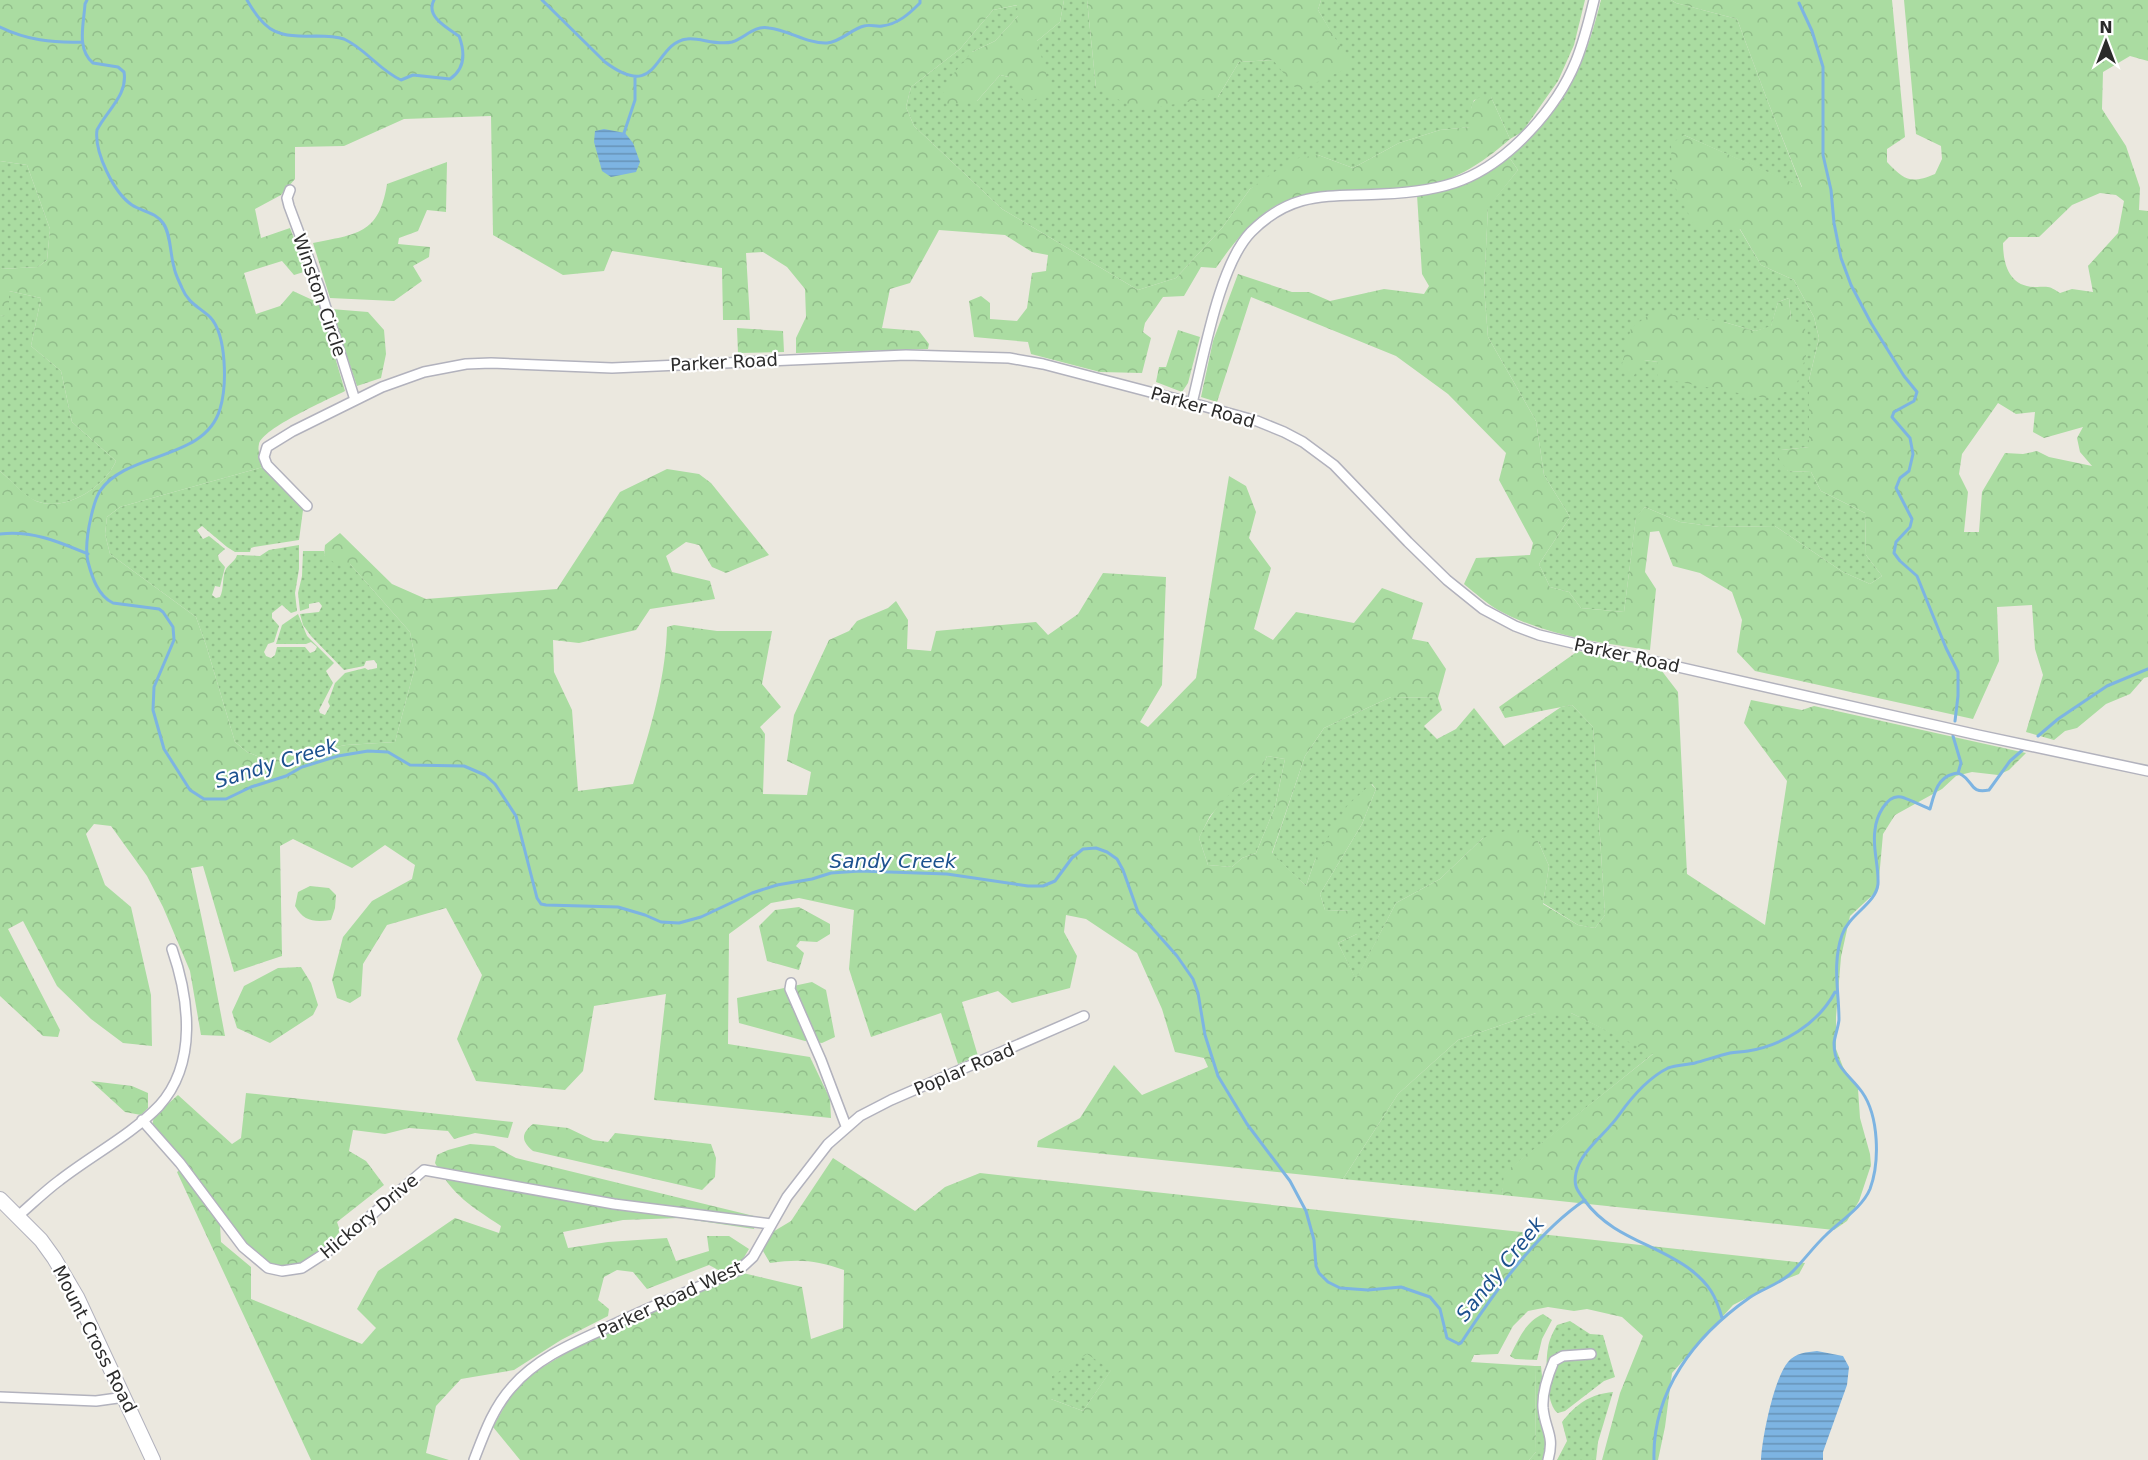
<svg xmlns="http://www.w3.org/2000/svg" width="2148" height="1460" font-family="'DejaVu Sans',sans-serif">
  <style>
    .green { fill: url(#green-dots); fill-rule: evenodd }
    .forest { fill: url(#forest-crowns); fill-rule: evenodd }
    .water { fill: url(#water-rules) }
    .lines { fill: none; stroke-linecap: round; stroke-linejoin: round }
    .stream { stroke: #7db4e2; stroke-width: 3 }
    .street-casing { stroke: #b2b2bd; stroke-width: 12 }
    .secondary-casing { stroke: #b2b2bd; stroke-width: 16 }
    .street { stroke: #fff; stroke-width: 9 }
    .secondary { stroke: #fff; stroke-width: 14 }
    .labels { text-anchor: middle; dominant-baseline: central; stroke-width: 4.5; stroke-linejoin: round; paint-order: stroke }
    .street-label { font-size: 18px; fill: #2b2b2b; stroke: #fff }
    .water-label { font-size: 20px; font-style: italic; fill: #1c518e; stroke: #fff }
  </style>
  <defs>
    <pattern id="green-dots" width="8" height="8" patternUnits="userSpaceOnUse" patternTransform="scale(1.5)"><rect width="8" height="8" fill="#aadca1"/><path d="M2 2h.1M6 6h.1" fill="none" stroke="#92bd8b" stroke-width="1.8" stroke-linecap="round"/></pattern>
    <pattern id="forest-crowns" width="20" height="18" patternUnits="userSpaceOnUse" patternTransform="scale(1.5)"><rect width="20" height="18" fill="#aadca1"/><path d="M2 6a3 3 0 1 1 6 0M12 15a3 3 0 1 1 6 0" fill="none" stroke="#92bd8b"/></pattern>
    <pattern id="water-rules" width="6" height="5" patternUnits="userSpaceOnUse" patternTransform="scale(1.5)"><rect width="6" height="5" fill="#7db4e2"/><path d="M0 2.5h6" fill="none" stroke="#6793b7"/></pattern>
  </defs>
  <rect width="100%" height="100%" fill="#ebe8df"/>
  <path class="green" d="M1064,0h23l9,88 122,9 21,-35 34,-2 78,6 -33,-56 3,-10h264l-11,45 -16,36 -36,51 -12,7 -19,-42 -17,3 -3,9v18l-31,3 -41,13 -46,25 -35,-13 -68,34 -28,39 -46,50 -38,12 -136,-81 -88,-83 -8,-19 5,-20 49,-38 33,-39 25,-5v11l-23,25 -23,11 5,49 23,-26 9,2 28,-36 23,-19z
    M1601,0h70l5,3 61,16 31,83 34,86 -118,-53 77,130 33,15 20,37 5,21 -10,42v67l-28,3 7,21 23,1 10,19 44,22 1,42 16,21 -12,8 -27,-12 -68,-46 -56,1 -39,-5 -35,-15 -9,11 -12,94 -43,-4 -12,-16 -19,-5 -11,-23 31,-47 -26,-42 -8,-54 -48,-84 -4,-49 4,-81 30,-37 -9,-13c11,-11 23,-21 33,-32 34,-37 47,-78 59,-125zM1789,298l2,22 -133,58v-16l-14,-2 80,-38 31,9 16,-4 7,-25z
    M0,161l27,4 23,64 -3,31 -9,7 -38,2z
    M9,291l32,7 -10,48 30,25 11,51 44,39c-11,26 -51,52 -80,40 -13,-5 -25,-21 -36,-30v-155l9,-2z
    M263,467l24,23 16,20 -4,30 -45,7 -3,1 -1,4h-15l-8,-5 -25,-21 -5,4 6,9 6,-3 16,13 -7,6 1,5 6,7 -5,20 -5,-1 -3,9 4,3 4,-1c4,-8 2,-17 5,-26 3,-7 10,-9 12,-16l23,1 9,-6 30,-5v24l-4,24 2,18 -6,2 -9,-8 -10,8v5l7,8 -5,16 -6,2 -4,8 2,4 5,2 4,-3 2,-8h28l5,6 5,-2 2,-4 -6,-5 -5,2h-30l6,-19 16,-11 9,22 27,27 -8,8 7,12 -14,27 1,3 5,2 5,-9 -2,-4 7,-19 10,-10 20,-5 3,2 9,-2v-4l-3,-4 -8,1 -2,5 -20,4 -33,-34 -8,-11 -3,-11 19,-2 3,-6 -3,-4 -10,2v4l-9,3 -2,-18 4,-17 1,-25h21v4l26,9 60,68 6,31 -21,79 -49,3 -78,15 -21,-8 -12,-10 -29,-97 -10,-28 -86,-63 -5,-20 2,-17 13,-10z
    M1391,697l47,1 4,12 -18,16 13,13 19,-10 18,-21 30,38 57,-39 11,-2 21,22 12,188 -10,13 -17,-3 -35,-22 6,-37 -11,-25 -55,-3 -43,41 -44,24 -40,77 -18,-37 19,-9 -5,-23 -27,-1 -5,-16 42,-70 14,-35 -4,-5 -57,76 -9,26 -34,-32 33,-98 19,-28z
    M1267,756l18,3 -10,48 -19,46 -14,5 -10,9 -24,-2 -9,-27c8,-17 16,-30 29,-43 17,-15 30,-16 39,-39z
    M1536,1013h35l83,40 -149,120 -3,22 -159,-16 55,-85 60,-54z
    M1570,1321l20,13 13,1 12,42 -11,4 -39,30 -7,2c-12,-7 -13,-51 -10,-65 1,-8 5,-16 9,-23z
    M1087,1353l25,16 -29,42 -32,-12v-23z
    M1535,1366h6l4,41 6,13 1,13 -5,27h-18l7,-8z
    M1613,1392l-15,50 -2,18h-39l10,-19 -5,-19c14,-18 28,-28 51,-30z"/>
  <path class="forest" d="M0,0h1064l-4,22 -23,19 14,49 -25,15 -17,-28 -9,-2 -23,26 -30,4 -5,-9 7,-17 23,-27 23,-11 23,-25 -1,-11 -24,5 -33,39 -49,38 -5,20 8,19 88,83 136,81 38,-12 46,-50 28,-39 43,-30 25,-4 35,13 46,-25 41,-13 30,-3c1,-18 -2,-32 21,-30l19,42c-27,24 -61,46 -97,49 -46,4 -94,-4 -136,17 -23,12 -47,42 -61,63l-15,-1 -17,29 -21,1 -18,26 -2,9 8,6 -9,35 -42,-1 -69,-18 -3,-12 -54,-5 -5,-36 12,-5 9,7v16l27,2 10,-13 5,-35 14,-2 2,-16 -16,-3 -27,-17 -66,-5 -29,53 -20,6 -8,39 37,3 10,13 -1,5 -132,4v-15l10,-21 -1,-28 -18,-22 -24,-15 -17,1 4,67h-27l-1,-52 -110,-17 -8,20 -41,4 -70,-40 -2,-119 -87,3 -60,27 -49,1v32l-14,16 -26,14 6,29 29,-10 17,43 -13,4 -12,-14 -38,12 12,41 24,-8 13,-15 26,12 26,88c-18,9 -82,37 -86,53 -2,8 2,16 4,23l-143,40 -13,10 -2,17 5,20 86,63 10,28 29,97 12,10 21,8 78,-15 49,-3 21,-79 -6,-31 -60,-68h-14l-12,-9 1,-10 15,-12 52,51 34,15 131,-10 63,-97 47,-23 32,5 12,9 58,72 -43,18 -14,-6 -13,-22 -13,-3 -20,14 6,16 38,9 5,18 -65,10 -14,21 -57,13 -26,-3 1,32 18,38 6,81 55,-7c16,-49 33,-105 34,-157l7,-2 43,6h55l-10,53 19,23 -21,20 5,7 -2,60 44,1 4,-23 -24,-11 7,-46 35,-75 20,-9 8,-10 31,-13 8,-7 12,19 -1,29 24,2 5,-20 100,-9 12,13 30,-21 25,-41 63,4 -4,108 -22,37 8,5 48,-49 33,-202 17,10 10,26 -7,26 22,30 -17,61 19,11 23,-28 58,11 28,-35 41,15 -11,36 16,3 18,27 -8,29 -47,-1 -67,31 -19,28 -33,97 34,33 9,-26 32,-54 24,-22 5,5 -14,35 -42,70 5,16 27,1 9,9 -4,14 -19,9 18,36 40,-76 44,-24 43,-41 32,-10 23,13 11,25 -6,38 35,21 17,3 10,-13 -12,-188 -21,-22 -67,13 -6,-11 79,-56 80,15 20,26 9,182 78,51 22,-144 -43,-58 7,-23 51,10 12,-4 212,47 -17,17 -11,5 -26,-3 -16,4 -14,13 -47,26 -12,19 -5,56 -28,26 -9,41 -5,60v32l7,18 15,22 2,29 10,36 1,11 -12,36 -12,20 -13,9 -332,-35 2,-22 149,-119 -82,-41h-35l-78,27 -60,54 -55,85 -306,-32 1,-6 42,-23 34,-53 28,30 66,-28 -4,-9 -29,-6 -13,-43 -25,-56 -51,-34 -20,-4 -2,17 13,24 -7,32 -58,15 -14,-12 -36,11 16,54 -20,8 -17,-51 -70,24 -22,-68 5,-59 -55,-12 -28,5 -42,31 -1,110 82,13 20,42 1,19 -177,-18 12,-106 -72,12 -11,65 -18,19 -89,-9 -19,-42 25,-64 -36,-67 -59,17 -24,39 -2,32 -11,7 -13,-5 -5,-18 11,-43 29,-36 40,-22 3,-14 -30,-20 -33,23 -59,-29 -13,7 2,110 -48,16 -31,-106 -12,2 19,89 15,79 -24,-1 -11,-64 -27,-64 -16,-31 -36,-50 -17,-2 -8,10 19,51 26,22 20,88 1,51 -29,-3 -32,-24 -34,-33 -34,-65 -15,8 52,101 -2,7 -15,-1 -43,-40v-525c11,9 23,24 36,30 29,12 69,-14 80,-40l-44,-39 -11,-51 -30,-25 10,-48 -32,-7v24l-9,1v-47l38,-2 9,-7 3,-31 -23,-64 -27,-4zM1267,756l18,3 -10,48 -19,46 -14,5 -10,9 -24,-2 -9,-27 11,-22 19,-21 32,-25z
    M1087,0h234l-3,10 34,56 -54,25 -25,-31 -34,2 -21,35 -79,13 -43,-22z
    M1671,0h221l13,137 -18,12v13c18,19 24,22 48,12l7,-15 -1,-13 -25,-12 -12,-134h244v61l-18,-5 -27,16 -1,37 24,37 14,42 -1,22 9,1v466l-4,1 -14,16 -24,10 -29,24 -12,3 -11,9 -28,-8 17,-57 -8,-26 -3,-44 -35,2 2,54 -26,58 -218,-48 -18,-19 5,-32 -10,-28 -32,-19 -27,-7 -14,-35 -9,1 -5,40 11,17 -6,61c-52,-7 -106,-15 -152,-40 -12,-7 -23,-17 -34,-26l12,-26 54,-3 3,-12 -34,-63 7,-27 -58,-59 -52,-38 -145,-59 -34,105 -16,-5 12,-56 25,-67 54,18h17l21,9 54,-12 40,5 5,-8 -7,-12 -5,-79 40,-8 28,-13 24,-17 9,13 -30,38 -4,80 4,49 48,84 8,54 26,42 -31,47 11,23 19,5 12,16 43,4 12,-95 9,-10 35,15 39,5 56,-1 68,46 27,12 12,-8 -16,-21 -1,-42 -44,-22 -10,-19 -23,-1 -9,-12 2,-9 28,-3v-67l10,-42 -5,-21 -20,-37 -33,-15 -21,-36 -45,-2 -23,-46 -1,-37 13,-9 118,52 -34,-85 -31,-83 -61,-16zM2100,193l16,2 8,6 -6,32 -30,33 5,26 -21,-3 -12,4c-12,-8 -12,-6 -26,-6 -25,-1 -31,-23 -31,-44l6,-6h30l33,-32zM1998,403l18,11 19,-2 -2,20 11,6 39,-11 -6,11 3,14 12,14 -43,-9 -12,-6 -14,3 -18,-1 -23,39 -3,40h-15l4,-40 -9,-18 3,-20z
    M447,162l-1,50 -19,-2 -9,21 -19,7 -1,6 32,3 -1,10 -16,9 9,15 -28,20 -64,-3 -17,-55c43,-9 66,-8 74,-59z
    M1789,298l2,22 14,4 1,32 -11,33 -30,9 -107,-20v-16l-14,-2 -11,17 -11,-13 9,-36 22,-16 71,10 31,9 16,-5 7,-24z
    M331,309l37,3 16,18 2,24 -5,24 -24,8z
    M737,328l46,3 1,21 -46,1z
    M1178,330l22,7 -12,46 -6,9 -26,-10 3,-15h7z
    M310,886l19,2 7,7 -1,13 -4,12c-16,2 -27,2 -36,-14l3,-14z
    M799,907l31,17v10l-13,8 -17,-1 -4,5 8,7 -5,17 -32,-9 -8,-35 16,-16z
    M301,967l10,16 7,22 -5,10 -43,28 -33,-15 -5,-16 12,-26 34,-18z
    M812,982l14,8 9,47 -13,6 -17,-2 -66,-18 -2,-25z
    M91,1081l41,5 16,7v15l-7,7 -16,-3z
    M246,1093l267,29 -5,16 -33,-5 -21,6 -6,-8 -39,-3 -24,6 -32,-4 -4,21 17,10 18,24 -47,37 3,9c-15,23 -45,45 -73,34 -20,-9 -65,-80 -81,-101 -10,-13 -23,-25 -34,-37l2,-11 24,-21 54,49 9,-6z
    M533,1124l35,4 25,12 15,2 7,-9 96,11 5,14 -1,19 -13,13 -169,-39c-11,-9 -13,-17 0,-27z
    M470,1144l24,2 22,12 242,59 -4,12 -74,-11 -57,2 -60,12 5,16 40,-6 59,-4 9,23 33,-10 -2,-15h22l20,13 -9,15 -18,8 -13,-7 -62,24 -14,-17 -16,-2 -13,7 -6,23 11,9 -1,7 -47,24 -47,30 -53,9 -25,27 -10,47 23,7h-138l-134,-288 3,-2 40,55 1,17 30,25v32l111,45 14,-16 -19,-19 21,-38 77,-53 44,15 2,-7c-30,-20 -48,-30 -66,-63l2,-8 11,-5z
    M833,1158l82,53 30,-24 35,-14 825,90 -6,11 -23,9 -43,22 -61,68 -7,54 -7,33h-56l18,-67 23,-57 -21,-19 -35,-8 -13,2 -26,-4 -20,4 -15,15 -15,28 -24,1 -3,7 64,4 1,86 -7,8h-1009l-27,-33 19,-34 21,-20 38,-23 96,-47 76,-30 59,14 9,52 32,-11 1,-58c-29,-10 -44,-11 -74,-7l-7,-12 8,-18 20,-12zM1087,1354l24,16 -28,41 -32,-12 1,-23z
    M1543,1314l9,6 -10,19 -5,21 -22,-1 -5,-3c9,-17 15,-34 33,-42z"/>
  <path class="water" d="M604,129l21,4 8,10 7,19 -4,10 -25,5 -9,-6 -8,-29 1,-11z
    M1817,1351l26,5 6,11 -2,18 -24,67v8h-62c1,-22 13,-82 27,-98 7,-9 19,-10 29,-11z"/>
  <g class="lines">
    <path class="stream" d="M87,0l-2,4c-1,19 -9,45 8,59l25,4 6,5c4,23 -17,38 -27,58 -3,22 17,63 35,75 11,7 23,7 31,18 8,11 7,31 11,44 1,7 5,14 8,21 6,15 17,19 28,29 17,18 17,69 10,92 -15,52 -93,42 -120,82 -5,8 -7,17 -9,26 -3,13 -6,32 -3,45 4,15 10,34 25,41l46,6 4,3 10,15 1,13 -20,47 -1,23 11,39 26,41 14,9h22l25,-12 35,-11 16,-9 36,-11 30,-5 20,1 22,13 54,1 21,9 10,9 21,32 21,82 4,6 5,1 72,2 27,8 16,7 18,1 22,-6 51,-24 25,-8 35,-6 19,-6 29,-2 87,3 81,12h15l12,-5 17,-23 11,-9 13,-1 11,4 10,7 6,11 15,42 39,44 16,23 5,14 7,42 13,41 29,48 43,57 16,30 8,29 2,26 3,7 9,9 12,6 28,2 33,-3 29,10 10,12 7,29 12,6 2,-1c32,-49 75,-110 124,-143
      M247,0c19,34 32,37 69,36 10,0 19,0 28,3 22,10 35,31 57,41l12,-5 37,4c16,-11 15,-27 9,-43 -12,-8 -34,-20 -25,-36
      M542,0l63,62c55,41 48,-19 82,-23 12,-2 29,7 45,3 13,-4 22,-17 37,-14 19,2 39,16 58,15 14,-1 24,-14 37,-17 6,-2 12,1 18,0 16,-2 27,-12 38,-23v-3
      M1799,3l13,28 11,36v88l8,35 3,33 7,35 10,27 20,38 33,53 13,16 -3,9 -20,11 -2,5 18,21 3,16 -4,17 -9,7 -4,10 16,31 -2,8 -14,15 -2,11 6,8 17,15 29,72 12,24v24l-3,25
      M0,27c27,13 52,16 82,15
      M623,136l12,-36v-23
      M0,534c32,-4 59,8 88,20
      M1953,736l8,27 -3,10
      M2038,736l20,-17 49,-33 41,-17
      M1722,1318c-6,-22 -13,-34 -31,-48 -34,-26 -79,-32 -106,-69 -7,-10 -12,-14 -9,-28 5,-23 30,-39 43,-58 12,-17 29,-37 49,-47 8,-3 18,-3 27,-5 11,-3 23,-7 35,-10 6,-1 12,-1 18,-2 35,-6 70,-27 87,-59
      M1654,1460c-2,-69 41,-124 95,-162 13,-9 28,-13 40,-23 14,-13 24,-28 37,-40 14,-14 36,-27 44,-46 10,-27 9,-73 -8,-97 -13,-18 -28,-24 -28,-49 1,-8 4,-15 5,-23 0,-29 -7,-56 3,-85 7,-21 34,-31 36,-51 1,-18 -6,-37 -3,-54 1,-12 11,-36 26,-33 5,1 22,9 29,12 4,-14 7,-31 23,-35 3,-1 6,-1 9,1 12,7 8,19 27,15l21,-29 16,-14"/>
    <g class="street-casing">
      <path id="street" d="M290,190l-3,8 2,8 31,83 35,111
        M1192,403c12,-47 27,-138 59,-171 42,-42 77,-35 131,-38 26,-1 55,-4 80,-14 48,-19 95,-72 114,-119 8,-20 13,-40 18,-61
        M307,506l-40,-41 -3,-8 3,-10 26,-16 89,-44 42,-15 42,-8 25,-1 121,5 294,-13 103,3 34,6 149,39 65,18 27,11 19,10 31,23 74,77 39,38 36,29 32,17 24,9 38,9 401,91 170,36
        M791,983l-1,6 31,71 25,66
        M142,1120l38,43 63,84 25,21 14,3 20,-3 31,-20 91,-78 190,34 157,20
        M18,1216c14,-12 27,-25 42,-36 32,-25 71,-45 99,-74 39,-43 30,-108 13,-157
        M0,1397l96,4 29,-4
        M474,1460c10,-26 19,-52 38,-73 24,-28 59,-43 92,-58 45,-22 89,-40 135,-59l14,-13 34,-60 41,-53 32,-28 31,-16 193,-84
        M1548,1460c7,-25 -3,-30 -5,-52 -1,-15 5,-33 11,-47l9,-5 28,-2"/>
    </g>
    <g class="secondary-casing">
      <path id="secondary" d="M0,1199l41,41 13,18 23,39 76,163"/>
    </g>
    <use href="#street" class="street"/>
    <use href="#secondary" class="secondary"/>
  </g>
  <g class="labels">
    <g class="street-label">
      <text transform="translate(320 295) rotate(71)">Winston Circle</text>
      <text transform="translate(724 362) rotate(-3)">Parker Road</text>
      <text transform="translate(1203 407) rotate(16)">Parker Road</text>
      <text transform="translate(1627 655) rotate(12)">Parker Road</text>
      <text transform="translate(964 1069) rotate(-23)">Poplar Road</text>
      <text transform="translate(369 1216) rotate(-40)">Hickory Drive</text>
      <text transform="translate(670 1299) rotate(-25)">Parker Road West</text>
      <text transform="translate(95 1339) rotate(63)">Mount Cross Road</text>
    </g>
    <g class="water-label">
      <text transform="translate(276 763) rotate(-17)">Sandy Creek</text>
      <text x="893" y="861">Sandy Creek</text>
      <text transform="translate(1500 1269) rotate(-51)">Sandy Creek</text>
    </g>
  </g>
  <g transform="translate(2106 42)" stroke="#ffffff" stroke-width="4.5" paint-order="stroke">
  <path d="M0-4.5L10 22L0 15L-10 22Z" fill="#2b2b2b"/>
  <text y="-9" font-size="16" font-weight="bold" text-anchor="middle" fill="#2b2b2b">N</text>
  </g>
</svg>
